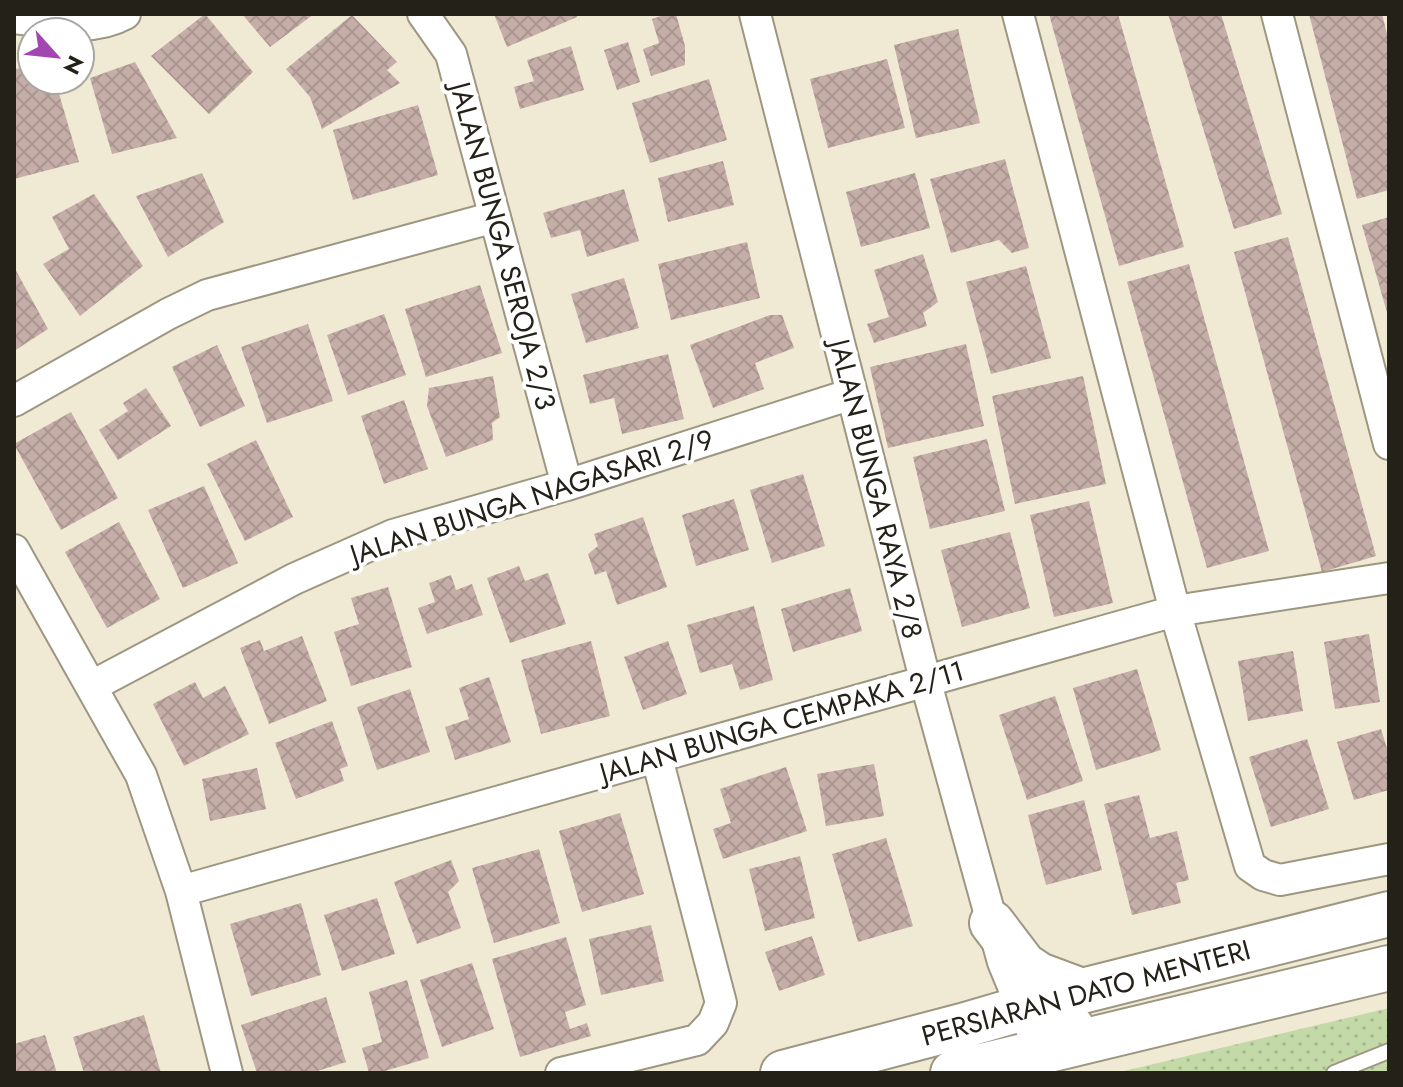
<svg xmlns="http://www.w3.org/2000/svg" width="1403" height="1087" font-family="Jost,sans-serif">
  <style>
    .park { fill: url(#park-dots) }
    .building { fill: url(#building-cross-hatch) }
    .lines { fill: none; stroke-linecap: round; stroke-linejoin: round }
    .service-casing { stroke: #9d9782; stroke-width: 18 }
    .minor-casing { stroke: #9d9782; stroke-width: 34 }
    .primary-casing { stroke: #9d9782; stroke-width: 48 }
    .service { stroke: #fff; stroke-width: 14 }
    .minor { stroke: #fff; stroke-width: 30 }
    .primary { stroke: #fff; stroke-width: 44 }
    .labels { text-anchor: middle; dominant-baseline: central; stroke-width: 8; stroke-linejoin: round; paint-order: stroke }
    .street-label { font-size: 28px; fill: #242119; stroke: #fff }
  </style>
  <defs>
    <pattern id="park-dots" width="8" height="8" patternUnits="userSpaceOnUse" patternTransform="scale(2)"><rect width="8" height="8" fill="#c3d9a7"/><path d="M2 2h.1M6 6h.1" fill="none" stroke="#a7ba8f" stroke-width="1.8" stroke-linecap="round"/></pattern>
    <pattern id="building-cross-hatch" width="8" height="8" patternUnits="userSpaceOnUse" patternTransform="scale(2)"><rect width="8" height="8" fill="#c6aea8"/><path d="M0 0l8 8M0 8l8-8" fill="none" stroke="#aa9590"/></pattern>
  </defs>
  <rect width="100%" height="100%" fill="#f0e9d4"/>
  <path class="park" d="M1389,1008v65h-273z"/>
  <path class="building" d="M205,14l48,58 -44,42 -58,-58z
    M242,14h72l-44,33z
    M494,14h82l1,3 -70,30z
    M667,14h9l9,32v19l-34,11 -8,-27 16,-6 -7,-24z
    M1049,14h69l66,233 -65,19z
    M1168,14h53l61,200 -48,15z
    M1309,14h73l7,28v148l-32,9z
    M352,15l45,47 -10,8 13,13 -78,46 -12,-32 -24,-28z
    M958,29l22,94 -64,15 -22,-93z
    M628,42l12,40 -23,8 -13,-40z
    M571,46l13,44 -64,19 -6,-22 20,-6 -7,-21z
    M887,59l18,69 -77,20 -18,-69z
    M135,62l42,76 -65,16 -22,-76z
    M32,67v13h23l24,82 -65,17v-110z
    M709,79l18,61 -77,23 -18,-60z
    M418,105l20,70 -85,25 -20,-70z
    M1005,159l24,89 -17,5 -13,-13 -48,13 -21,-74z
    M723,161l11,44 -66,17 -10,-44z
    M202,173l22,49 -56,35 -32,-61z
    M915,173l15,55 -69,19 -15,-55z
    M624,189l15,52 -52,16 -7,-27 -29,8 -8,-25z
    M94,194l49,72 -63,50 -37,-52 26,-15 -17,-32z
    M1389,217v99h-1l-26,-91z
    M1288,237l88,319 -54,16 -88,-320z
    M747,242l13,56 -89,22 -13,-56z
    M923,254l15,48 -15,11 4,13 -53,17 -7,-19 22,-7 -15,-47z
    M1189,264l80,287 -62,17 -80,-286z
    M1026,266l25,92 -60,16 -25,-92z
    M14,267l34,62 -34,22z
    M624,278l15,50 -53,15 -15,-49z
    M480,285l22,68 -76,24 -21,-68z
    M384,314l22,61 -58,20 -21,-60z
    M770,315h12l12,33 -39,15 9,26 -51,19 -23,-63z
    M308,324l25,77 -66,22 -26,-76z
    M966,344l18,82 -96,22 -18,-81z
    M217,345l28,61 -45,21 -28,-60z
    M668,354l16,65 -62,15 -8,-36 -24,6 -7,-29z
    M493,376l7,41 -8,6 1,17 -47,17 -19,-51 2,-18z
    M1083,376l23,108 -91,20 -23,-108z
    M146,388l25,38 -53,34 -19,-30 29,-19 -5,-8z
    M404,400l24,69 -44,15 -23,-68z
    M71,412l47,86 -57,32 -47,-86z
    M987,439l18,72 -75,18 -17,-72z
    M256,440l37,77 -48,24 -38,-77z
    M803,474l22,72 -53,17 -22,-73z
    M204,486l34,77 -55,25 -35,-78z
    M734,499l15,51 -53,16 -14,-51z
    M1089,501l24,102 -59,14 -24,-102z
    M643,517l24,70 -50,18 -11,-34 -11,4 -7,-21 10,-8 -4,-12z
    M119,522l41,77 -53,29 -42,-76z
    M1010,532l20,76 -68,19 -21,-77z
    M519,566l6,15 23,-8 18,51 -56,19 -23,-65z
    M451,575l5,15 16,-6 11,31 -56,19 -9,-26 17,-6 -6,-19z
    M388,587l24,80 -61,19 -17,-54 25,-8 -8,-26z
    M850,588l12,43 -69,21 -12,-43z
    M754,606l19,74 -33,10 -8,-26 -32,9 -13,-48z
    M1369,634l11,68 -45,7 -11,-67z
    M302,636l25,65 -58,23 -29,-76 20,-8 4,11z
    M591,641l19,75 -69,18 -20,-74z
    M668,641l19,53 -44,16 -19,-53z
    M1293,651l10,60 -55,10 -10,-60z
    M1137,669l24,81 -65,20 -23,-82z
    M489,677l22,65 -56,18 -10,-33 24,-8 -10,-31z
    M195,682l8,16 22,-12 24,48 -65,32 -31,-62z
    M410,689l20,63 -53,18 -20,-63z
    M1055,696l28,85 -56,19 -28,-85z
    M332,721l16,45 -8,3 4,12 -48,18 -21,-56z
    M1381,729l8,26v35l-35,10 -17,-58z
    M1307,739l22,70 -58,18 -22,-70z
    M874,764l10,52 -58,10 -9,-52z
    M786,767l21,64 -84,28 -10,-30 18,-6 -11,-34z
    M257,768l9,41 -56,12 -8,-42z
    M1139,795l11,43 27,-7 12,49 -13,3 5,20 -49,12 -28,-111z
    M1084,800l18,70 -56,15 -18,-70z
    M620,813l24,81 -62,18 -23,-81z
    M886,838l27,88 -55,16 -26,-88z
    M539,849l21,74 -66,20 -22,-75z
    M800,856l15,62 -50,13 -16,-62z
    M451,860l8,21 -11,11 13,36 -44,16 -23,-62z
    M377,898l18,56 -53,17 -18,-56z
    M301,903l20,72 -70,21 -21,-72z
    M651,925l13,56 -63,14 -12,-56z
    M812,936l13,39 -46,16 -14,-39z
    M566,937l20,68 -21,7 5,17 17,-6 4,13 -71,21 -28,-98z
    M472,963l22,66 -52,18 -22,-67z
    M407,980l22,78 -51,15h-9l-7,-25 20,-6 -13,-50z
    M326,997l20,65 -35,11h-54l-16,-48z
    M144,1015l17,58h-77l-11,-36z
    M45,1035l12,38h-43v-29z"/>
  <g class="lines">
    <g class="service-casing">
      <path id="service" d="M1334,1073l55,-22"/>
    </g>
    <g class="minor-casing">
      <path id="minor" d="M423,14l28,40 116,431
        M755,14l171,669 77,279 26,63c11,12 33,2 48,-2
        M1018,14l157,597 75,255 13,9 17,5 109,-21
        M1277,14l112,430
        M14,18c37,4 77,15 111,-4
        M14,401l154,-87 39,-19 288,-78
        M14,550l127,225 40,116 46,182
        M92,686l202,-107 99,-44 174,-50 285,-91
        M181,891l994,-280 214,-33
        M561,1073l136,-33 16,-17 8,-20 -64,-245"/>
    </g>
    <g class="primary-casing">
      <path id="primary" d="M992,923l32,42 15,10 43,16
        M783,1073l179,-47 120,-35 307,-77
        M953,1073l436,-105"/>
    </g>
    <use href="#service" class="service"/>
    <use href="#minor" class="minor"/>
    <use href="#primary" class="primary"/>
  </g>
  <g class="labels">
    <g class="street-label">
      <text transform="translate(503 246) rotate(75)">JALAN BUNGA SEROJA 2/3</text>
      <text transform="translate(876 489) rotate(76)">JALAN BUNGA RAYA 2/8</text>
      <text transform="translate(532 497) rotate(-18)">JALAN BUNGA NAGASARI 2/9</text>
      <text transform="translate(782 722) rotate(-16)">JALAN BUNGA CEMPAKA 2/11</text>
      <text transform="translate(1086 993) rotate(-15)">PERSIARAN DATO MENTERI</text>
    </g>
  </g>
  <rect width="1403" height="1087" fill="none" stroke="#242119" stroke-width="32"/>
  <g transform="translate(56 56) rotate(117)"><circle r="38" fill="#ffffff" stroke="#a7a6a3" stroke-width="2"/>
  <path d="M0-6L14 30L0 20L-14 30Z" fill="#a246b1"/>
  <text y="-12" font-size="22" font-weight="bold" text-anchor="middle" fill="#242119">N</text>
  </g>
</svg>
